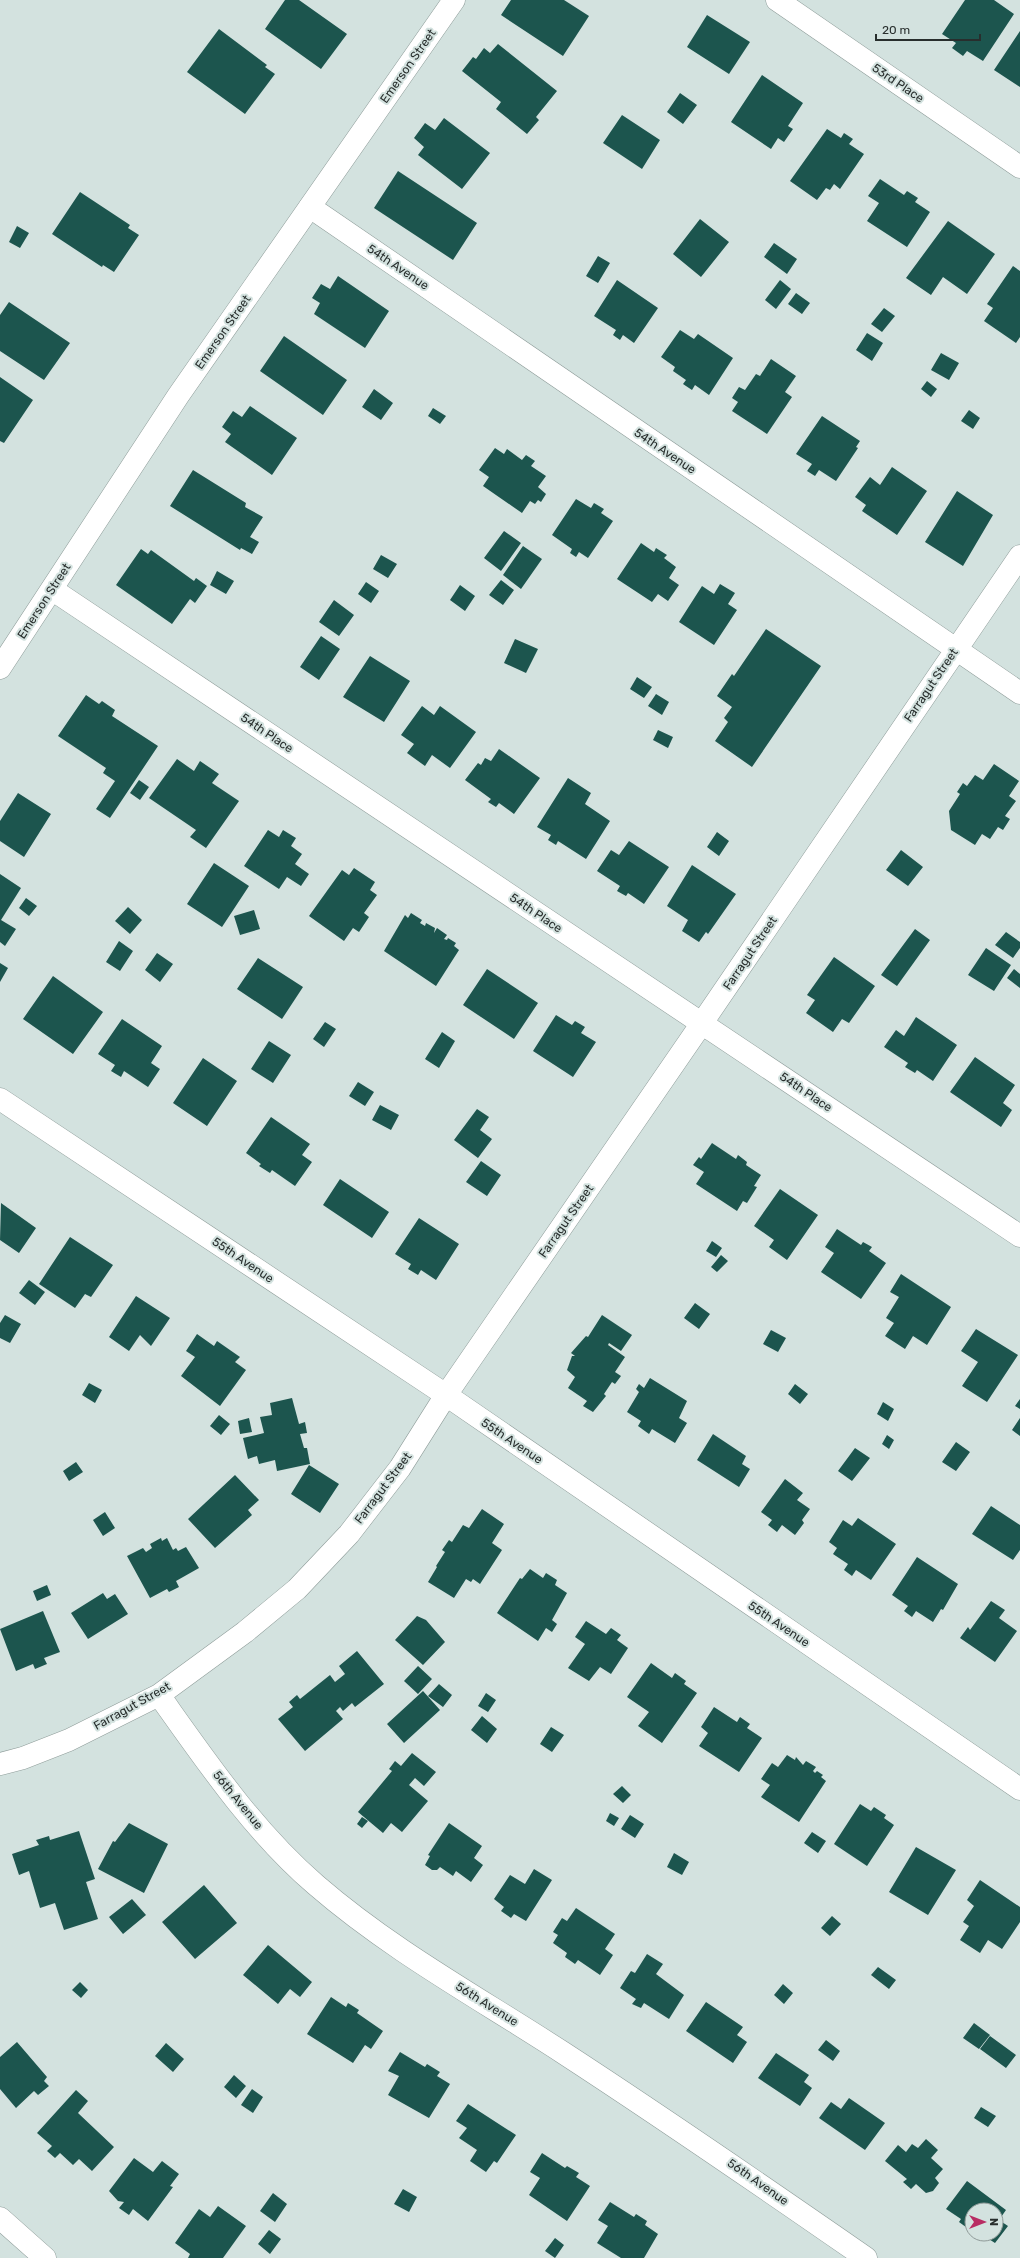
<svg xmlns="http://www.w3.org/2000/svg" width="1020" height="2258" font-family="Rubik,sans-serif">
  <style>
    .building { fill: #1c554e }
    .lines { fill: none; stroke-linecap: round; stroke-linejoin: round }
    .street-casing { stroke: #8f9d9a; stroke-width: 23 }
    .secondary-casing { stroke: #8f9d9a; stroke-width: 23 }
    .street { stroke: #fff; stroke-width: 22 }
    .secondary { stroke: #fff; stroke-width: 22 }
    .labels { text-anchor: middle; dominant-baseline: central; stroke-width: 4; stroke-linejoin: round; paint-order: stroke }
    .street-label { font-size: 12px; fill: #282e2d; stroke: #d3e2df }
  </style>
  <rect width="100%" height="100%" fill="#d3e2df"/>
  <path class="building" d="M285,0h14l48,34 -26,35 -56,-40z
    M511,0h53l25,16 -26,40 -62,-41z
    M965,0h29l20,14 -31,47 -16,-10 -4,5 -11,-8 4,-5 -14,-9z
    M707,15l43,27 -21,32 -42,-27z
    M219,29l48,36 -2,2 10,7 -30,40 -58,-42z
    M1020,31v56l-26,-17z
    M498,44l59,47 -21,26 3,3 -12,14 -31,-25 5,-7 -39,-31 11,-14 3,2 8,-11 6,5z
    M762,75l41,28 -15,23 5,3 -9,13 -6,-4 -7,11 -40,-27z
    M680,93l17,12 -14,19 -16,-12z
    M622,115l38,25 -18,29 -39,-26z
    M444,118l46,35 -28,36 -44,-34 6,-8 -10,-9 11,-15 10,7z
    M827,129l14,9 3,-5 9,6 -4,5 15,10 -24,35 -6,-5 -4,6 -4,-2 -9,12 -27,-19z
    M398,171l79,52 -24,37 -79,-52z
    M880,179l24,16 3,-4 11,7 -3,4 15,10 -23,35 -40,-26 12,-18 -11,-7z
    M80,192l50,33 -2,3 11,7 -25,37 -11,-7 -1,2 -50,-33z
    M700,219l29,23 -28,35 -28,-23z
    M948,221l47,33 -28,40 -24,-17 -12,18 -25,-17z
    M17,226l12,7 -9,15 -11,-6z
    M774,243l23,16 -10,15 -23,-17z
    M598,256l12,7 -12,20 -12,-7z
    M1013,266l7,5v66l-4,6 -32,-22 9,-13 -6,-4z
    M338,276l51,35 -24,37 -51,-34 6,-11 -8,-5 9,-14 9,5z
    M617,280l41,28 -24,35 -11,-8 -3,5 -7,-5 3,-5 -22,-14z
    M780,280l11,9 -15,20 -11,-9z
    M796,293l14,10 -8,11 -14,-10z
    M9,302l61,41 -26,37 -44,-29v-36z
    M884,308l11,8 -13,16 -11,-8z
    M680,330l14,9 4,-5 35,24 -24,37 -14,-10 -3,5 -9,-6 3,-4 -13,-9 2,-4 -14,-10z
    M867,333l16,10 -11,18 -16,-11z
    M284,336l63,44 -24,35 -63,-44z
    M941,353l18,10 -10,17 -18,-10z
    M771,359l25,17 -11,16 7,5 -25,37 -35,-23 6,-9 -6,-4 7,-11 6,3 11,-16 4,2z
    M0,377l33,23 -29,43 -4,-2z
    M927,381l10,8 -6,8 -10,-8z
    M374,389l19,14 -12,17 -19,-13z
    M250,406l47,32 -25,37 -47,-33 6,-8 -9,-7 11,-16 9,6z
    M433,408l13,8 -6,8 -12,-8z
    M969,410l11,8 -7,11 -12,-8z
    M822,416l38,25 -4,6 2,1 -22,33 -17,-11 -4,6 -8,-5 5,-7 -16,-10z
    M495,448l9,6 3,-5 15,11 4,-5 9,6 -4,5 15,10 -8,11 8,7 -5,8 -3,-2 -3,4 -5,-3 -8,12 -39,-27 6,-9 -10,-7z
    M892,467l35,24 -30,44 -35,-24 4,-6 -11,-8 15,-20 10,8z
    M193,470l53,33 -1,4 18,10 -13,20 9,5 -7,12 -11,-6 -1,2 -70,-44z
    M957,491l36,24 -30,51 -38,-24z
    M576,499l15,9 3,-5 10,6 -3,4 12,8 -25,37 -9,-6 -3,5 -6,-4 2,-4 -20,-14z
    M504,531l17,12 -20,28 -17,-13z
    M641,543l13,9 2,-4 11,7 -3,3 12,9 -7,11 10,7 -11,16 -10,-7 -6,8 -35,-23z
    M523,546l19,13 -21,30 -18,-14z
    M141,549l7,5 3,-4 43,31 2,-3 11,8 -12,17 -5,-4 -18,25 -56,-39z
    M381,555l16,9 -9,14 -15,-9z
    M217,571l17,10 -8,13 -16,-9z
    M501,580l13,10 -11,15 -14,-10z
    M366,582l13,9 -8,12 -13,-9z
    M720,584l15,9 -7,11 9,6 -23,35 -35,-23 23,-36 12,8z
    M460,585l15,11 -10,15 -15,-11z
    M334,600l20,15 -15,21 -20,-14z
    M766,629l55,37 -69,101 -37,-26 13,-19 -4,-4 8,-11 -15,-11 15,-22 2,2z
    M321,636l19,13 -21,31 -19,-13z
    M515,639l23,10 -12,24 -22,-10z
    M370,656l40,25 -26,41 -41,-25z
    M637,677l15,10 -8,11 -14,-9z
    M656,694l13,8 -7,13 -14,-9z
    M86,695l13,9 3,-3 13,9 -3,6 46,30 -48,72 -14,-9 19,-28 -12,-8 3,-5 -48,-32z
    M422,706l12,9 6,-9 36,26 -26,36 -18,-13 -7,11 -18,-13 7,-9 -13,-9z
    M658,730l15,7 -5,11 -15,-8z
    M499,749l41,29 -26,36 -15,-11 -3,4 -8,-5 3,-3 -26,-19 13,-17 3,2 4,-7 6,3z
    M177,759l17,12 6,-10 19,13 -7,9 27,18 -33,47 -16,-11 6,-7 -47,-32z
    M994,764l25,17 -10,15 7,5 -11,15 5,3 -7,11 -5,-3 -8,12 -8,-5 -7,11 -24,-15 -2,-19 11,-17 -3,-2 6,-9 4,3 8,-11 8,5z
    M568,778l23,15 -6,11 25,17 -24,38 -28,-18 -2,4 -8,-5 3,-5 -14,-8z
    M139,780l10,7 -9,13 -10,-7z
    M18,793l33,21 -27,43 -24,-16v-20z
    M268,830l11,7 4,-7 13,8 -5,8 11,8 -7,10 14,10 -8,12 -14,-9 -8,12 -35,-23z
    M717,832l12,9 -10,15 -12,-9z
    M629,841l40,26 -25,37 -16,-11 -2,3 -9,-5 3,-5 -23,-15 14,-21 8,5z
    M901,850l22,17 -15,19 -22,-16z
    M214,863l35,23 -27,41 -35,-23z
    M692,865l44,29 -28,40 -2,-2 -7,10 -17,-11 6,-11 -21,-14z
    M354,868l21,14 -5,8 7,5 -13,18 5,4 -10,15 -6,-4 -9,13 -35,-25 33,-46 7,5z
    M0,874l21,14 -20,32 15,9 -11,17 -5,-4z
    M26,898l11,8 -8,10 -10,-8z
    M128,907l14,13 -12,14 -15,-13z
    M254,910l6,19 -20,6 -6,-19z
    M411,913l11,7 -2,3 5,3 1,-3 9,5 -1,5 3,-5 10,7 -3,4 3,1 1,-2 8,5 -2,3 5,4 -23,36 -52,-35 21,-36 3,3z
    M915,929l15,11 -33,46 -16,-11z
    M1006,932l14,10v6l-7,10 -18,-13z
    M119,941l14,10 -13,20 -14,-9z
    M986,948l25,17 -17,26 -26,-16z
    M157,953l16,11 -13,18 -15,-12z
    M834,957l41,29 -26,37 -7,-4 -9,13 -27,-19 9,-13 -8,-5z
    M258,958l45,29 -21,32 -45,-30z
    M0,963l8,5 -8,14z
    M487,969l51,34 -24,36 -51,-34z
    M1014,969l6,5v14l-13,-10z
    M53,976l50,36 -30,42 -50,-35z
    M556,1015l16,10 3,-4 10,6 -4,6 15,9 -23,35 -40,-26z
    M916,1017l41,28 -24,36 -16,-11 -2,3 -10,-6 3,-4 -24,-16 12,-17 8,6z
    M122,1019l40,27 -11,17 9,6 -12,18 -24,-16 -3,6 -10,-6 4,-6 -17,-11z
    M325,1022l11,7 -12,18 -11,-8z
    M442,1032l13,9 -16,27 -14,-9z
    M269,1041l22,14 -18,28 -22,-14z
    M975,1057l40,28 -12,18 9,7 -11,17 -51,-35z
    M203,1058l34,23 -30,45 -34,-23z
    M358,1082l16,10 -9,14 -16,-10z
    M380,1105l19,10 -8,15 -19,-10z
    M477,1109l12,8 -9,13 12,9 -14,19 -24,-18z
    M271,1117l39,27 -8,11 10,7 -17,24 -23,-16 -2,3 -11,-7 2,-2 -15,-11z
    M712,1143l24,16 2,-4 9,7 -1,3 15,10 -7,11 3,1 -10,16 -4,-2 -6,10 -41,-27 8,-12 -11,-7 6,-8 2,2z
    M481,1161l20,14 -14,21 -21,-14z
    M340,1179l49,33 -17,26 -49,-33z
    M780,1189l38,26 -31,45 -18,-13 5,-7 -20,-14z
    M1,1203l35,25 -17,25 -19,-13z
    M419,1218l40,26 -23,36 -15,-10 -3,5 -10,-6 3,-5 -16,-10z
    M837,1229l24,16 2,-3 9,5 -3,4 17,12 -25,36 -40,-27 13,-19 -9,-6z
    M70,1237l43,28 -22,32 -6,-3 -10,14 -36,-24z
    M712,1241l10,7 -6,9 -10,-6z
    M721,1255l7,6 -11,11 -6,-5z
    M901,1274l50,33 -24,38 -14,-9 -8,13 -20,-13 9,-13 -8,-5 13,-21 -9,-5z
    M29,1280l16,12 -10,13 -16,-12z
    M136,1296l34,22 -19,28 -11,-11 -11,16 -20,-14z
    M695,1303l15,11 -11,15 -15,-11z
    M5,1315l16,9 -11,19 -10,-5v-15z
    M602,1315l30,20 -11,16 -12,-8 -1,2 17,12 -10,15 6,4 -6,8 -3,-2 -8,12 2,2 -13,16 -10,-6 4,-5 -19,-13 7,-11 -8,-7 5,-14h3l-4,-3 15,-17 2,1z
    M976,1329l42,26 -31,47 -25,-16 16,-24 -17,-11z
    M771,1330l15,8 -8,14 -15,-8z
    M197,1334l17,12 3,-5 23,16 -5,5 11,8 -26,36 -39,-30 14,-19 -9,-6z
    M650,1378l37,23 -8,17 8,5 -12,20 -23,-14 -3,5 -11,-8 3,-5 -14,-9 12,-20 -3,-3 3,-5 5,4z
    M89,1383l13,7 -7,13 -13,-8z
    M795,1384l13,10 -8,10 -12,-10z
    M292,1398l7,26 6,-2 2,11 -7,1 4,14h3l3,16 -33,7 -2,-11 -16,4 -2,-8 -9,3 -5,-21 21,-5 -4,-16 12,-2 -2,-12z
    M1020,1399v10l-5,-3z
    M883,1402l11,7 -6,12 -11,-7z
    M219,1415l11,9 -9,11 -11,-9z
    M249,1418l3,14 -12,2 -2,-13z
    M1020,1418v18l-8,-6z
    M713,1434l33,22 -4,8 8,5 -11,18 -42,-27z
    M887,1435l7,5 -5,9 -7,-5z
    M956,1442l14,10 -14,19 -14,-9z
    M855,1448l15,10 -18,23 -14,-10z
    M76,1462l7,10 -14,9 -6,-10z
    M309,1465l30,19 -19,29 -29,-19z
    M235,1475l24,25 -11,10 4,5 -37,33 -27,-29z
    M785,1479l18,14 -6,7 13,9 -8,11 2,3 -9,12 -13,-10 -5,7 -9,-7 4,-5 -11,-8z
    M991,1506l29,19v25l-7,10 -41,-26z
    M482,1509l22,15 -12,19 10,7 -22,34 -7,-5 -2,3 -5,-3 -12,19 -26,-16 9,-15 -1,-1 9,-14 -3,-2 7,-10 3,2 11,-17 6,3z
    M105,1512l10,16 -12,8 -10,-16z
    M858,1518l38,26 -25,36 -15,-10 -4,6 -8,-6 4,-6 -15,-10 4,-6 -8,-6 14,-22 9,6z
    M161,1538l1,3 5,-3 6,12 3,-2 2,3 8,-4 13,21 -23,13 3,6 -10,5 -2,-3 -17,9 -23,-42 16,-8 3,4 6,-4 -2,-4z
    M917,1557l41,27 -15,26 -2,-1 -8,13 -17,-11 -4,6 -8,-6 4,-5 -16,-11z
    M530,1569l13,9 3,-5 11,7 -2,5 12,8 -15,27 5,4 -5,8 -6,-4 -8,13 -41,-28 23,-35 2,1z
    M47,1585l4,10 -14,6 -4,-10z
    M103,1593l4,6 8,-5 13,20 -40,25 -17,-26z
    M991,1601l14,9 -6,8 18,13 -22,31 -35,-24 8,-11 2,3z
    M43,1611l17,41 -16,6 3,6 -12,5 -2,-5 -17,7 -16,-42z
    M417,1616l9,4 19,22 -22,23 -28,-25z
    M586,1621l20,13 5,-6 10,7 -4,5 11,8 -17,26 -11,-7 -11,14 -21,-13 17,-24 -10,-7z
    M357,1651l27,33 -29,23 -3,-4 -9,8 -3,-4 -4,4 7,8 -38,32 -27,-32 15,-12 -4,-5 8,-7 3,4 30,-24 5,7 10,-8 -6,-8z
    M651,1663l21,15 3,-5 11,8 -2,3 13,9 -35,50 -24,-17 11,-14 -22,-15z
    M418,1666l14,13 -14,15 -14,-13z
    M439,1684l13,11 -9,12 -15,-11z
    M423,1691l17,19 -36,33 -17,-19z
    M486,1693l10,7 -8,12 -10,-6z
    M714,1707l23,15 3,-5 10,7 -3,4 15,10 -23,34 -40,-26 9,-13 -7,-6z
    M482,1716l15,13 -10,14 -16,-13z
    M551,1727l13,8 -12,17 -12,-8z
    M412,1753l24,19 -12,14 -9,-8 -6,7 19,16 -26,31 -11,-9 -8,10 -25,-21 34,-41 -3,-2 6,-8 6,5z
    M787,1755l8,5 1,-3 7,8 3,-4 10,6 -3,4 2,2 2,-2 6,4 -2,2 5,4 -27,41 -38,-25 9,-12 -9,-6 11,-16 6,4z
    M622,1786l9,9 -8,8 -10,-9z
    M860,1804l11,7 3,-4 12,8 -2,3 10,7 -27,41 -33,-22z
    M610,1813l9,5 -5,8 -8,-5z
    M630,1815l14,9 -9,14 -14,-9z
    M362,1817l6,4 -6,7 -5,-4z
    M129,1823l39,21 -24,49 -46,-24 15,-28 2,1z
    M449,1823l33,23 -8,12 9,7 -12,17 -15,-11 -3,5 -13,-9 -3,3h-5l-7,-5 5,-9 -2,-1z
    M79,1831l16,48 -9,3 12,37 -34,11 -9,-27 -15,5 -11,-37 -10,4 -7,-21 27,-9 -3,-5 13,-4 1,4z
    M812,1832l14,9 -8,12 -14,-10z
    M916,1847l40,23 -28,45 -39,-23z
    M674,1853l15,9 -7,13 -15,-8z
    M534,1869l18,11 -26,41 -12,-7 -3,4 -10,-7 3,-4 -10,-8 16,-24 15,9z
    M980,1880l40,27v15l-18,27 -14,-9 -8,13 -20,-13 9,-14 -6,-4 11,-16 -7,-6z
    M204,1885l33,38 -42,36 -33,-37z
    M132,1899l14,16 -23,19 -14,-17z
    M576,1908l39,26 -10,15 8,6 -13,20 -22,-15 -3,4 -10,-7 2,-4 -14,-10 5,-8 -5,-3 9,-14 5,3z
    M832,1916l9,8 -11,12 -9,-8z
    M268,1945l44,37 -12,15 -10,-8 -12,15 -35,-29z
    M647,1954l16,10 -7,10 28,21 -15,24 -25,-16 -3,5 -9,-4 4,-5 -16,-11 11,-17 4,2z
    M878,1967l18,13 -7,9 -18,-14z
    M80,1982l8,8 -7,8 -9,-8z
    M783,1984l10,9 -9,11 -10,-9z
    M331,1997l15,10 2,-4 11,7 -2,3 26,18 -12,18 -6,-4 -12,18 -46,-29z
    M706,2002l37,25 -6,8 10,7 -14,21 -47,-32z
    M974,2023l16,12 -11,14 -16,-11z
    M990,2036l26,19 -10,13 -26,-19z
    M826,2040l14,11 -7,10 -15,-11z
    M17,2042l30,35 -3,4 5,5 -11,9 -4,-4 -18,17 -16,-19v-32z
    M166,2043l18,16 -11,13 -18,-16z
    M400,2052l25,15 2,-3 13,8 -3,4 13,8 -21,34 -41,-23 11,-19 -11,-5z
    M776,2053l33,22 -5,7 8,6 -12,18 -42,-28z
    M234,2075l12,11 -10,12 -12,-11z
    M252,2089l11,8 -10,16 -12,-8z
    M76,2090l12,11 -10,12 36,34 -22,24 -13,-12 -6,6 -13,-12 -5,5 -8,-7 5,-5 -15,-13z
    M849,2098l36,25 -20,27 -46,-32 12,-16 10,7z
    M468,2104l48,31 -19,28 -3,-2 -8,11 -16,-11 7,-11 -18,-12 8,-10 -11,-7z
    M981,2107l15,9 -8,11 -14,-9z
    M926,2139l12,11 -7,8 12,11 -8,9 4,5 -6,8 -7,2 -10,-9 -5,5 -8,-7 4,-3 -22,-18 13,-16 8,7 6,-8 6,4z
    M542,2153l23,15 2,-2 12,7 -3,4 14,9 -23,35 -38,-26 11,-17 -10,-6z
    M134,2158l19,14 9,-11 17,13 -9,12 3,1 -25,34 -15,-12 -4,6 -10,-7 5,-6 -6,-1 -9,-10z
    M967,2181l39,29 -7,10 9,6 -13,17 -14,-9h15v-24h-24v18l-2,2 -11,-8 2,-3 -15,-10z
    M403,2189l14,8 -8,15 -15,-8z
    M273,2193l14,11 -12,18 -15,-11z
    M610,2202l24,15 2,-3 11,7 -2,4 13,9 -14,24h-23l-24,-15 11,-17 -10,-6z
    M218,2206l28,20 -23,32h-35l2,-4 -15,-11 24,-34 11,8z
    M269,2230l12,9 -11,15 -12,-10z
    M555,2238l9,7 -9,13 -10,-7z"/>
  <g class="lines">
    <g class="street-casing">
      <path id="street" d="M777,0l243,167
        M310,207l710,486
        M53,590l967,646
        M0,1099l446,296 574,394
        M159,1695c47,66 95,137 157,190 75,65 163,113 246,167 103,67 203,136 304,206
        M0,1764l23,-6 46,-18 90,-45 86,-63 52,-43 52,-55 51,-66 46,-73 256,-372 318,-467
        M0,2218l45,40"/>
    </g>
    <g class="secondary-casing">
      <path id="secondary" d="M0,668l178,-272 276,-396"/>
    </g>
    <use href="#street" class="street"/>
    <use href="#secondary" class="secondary"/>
  </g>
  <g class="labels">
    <g class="street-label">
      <text transform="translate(408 66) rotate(-55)">Emerson Street</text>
      <text transform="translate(898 83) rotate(34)">53rd Place</text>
      <text transform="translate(398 267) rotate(34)">54th Avenue</text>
      <text transform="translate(223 332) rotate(-55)">Emerson Street</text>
      <text transform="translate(665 451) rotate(34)">54th Avenue</text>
      <text transform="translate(44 601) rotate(-57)">Emerson Street</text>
      <text transform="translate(931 685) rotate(-56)">Farragut Street</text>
      <text transform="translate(267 733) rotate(34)">54th Place</text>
      <text transform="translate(536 913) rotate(34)">54th Place</text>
      <text transform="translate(750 953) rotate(-56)">Farragut Street</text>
      <text transform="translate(806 1092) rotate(34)">54th Place</text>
      <text transform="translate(566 1221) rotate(-55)">Farragut Street</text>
      <text transform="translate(243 1260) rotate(34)">55th Avenue</text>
      <text transform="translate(512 1441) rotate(34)">55th Avenue</text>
      <text transform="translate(383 1488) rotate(-53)">Farragut Street</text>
      <text transform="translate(779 1624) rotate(34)">55th Avenue</text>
      <text transform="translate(132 1706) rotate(-29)">Farragut Street</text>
      <text transform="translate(238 1800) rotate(51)">56th Avenue</text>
      <text transform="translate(487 2004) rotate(32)">56th Avenue</text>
      <text transform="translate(758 2182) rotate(35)">56th Avenue</text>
    </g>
  </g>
  <g transform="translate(984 2222) rotate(90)"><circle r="19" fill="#d3e2df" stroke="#8f9a98"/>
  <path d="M0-3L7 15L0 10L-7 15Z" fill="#b82c63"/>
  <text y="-6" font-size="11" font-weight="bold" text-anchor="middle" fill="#282e2d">N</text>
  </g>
  <path d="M876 34v6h104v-6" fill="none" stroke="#282e2d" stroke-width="2"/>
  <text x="882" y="34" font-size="12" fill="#282e2d" stroke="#d3e2df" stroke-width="3" paint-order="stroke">20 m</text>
</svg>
